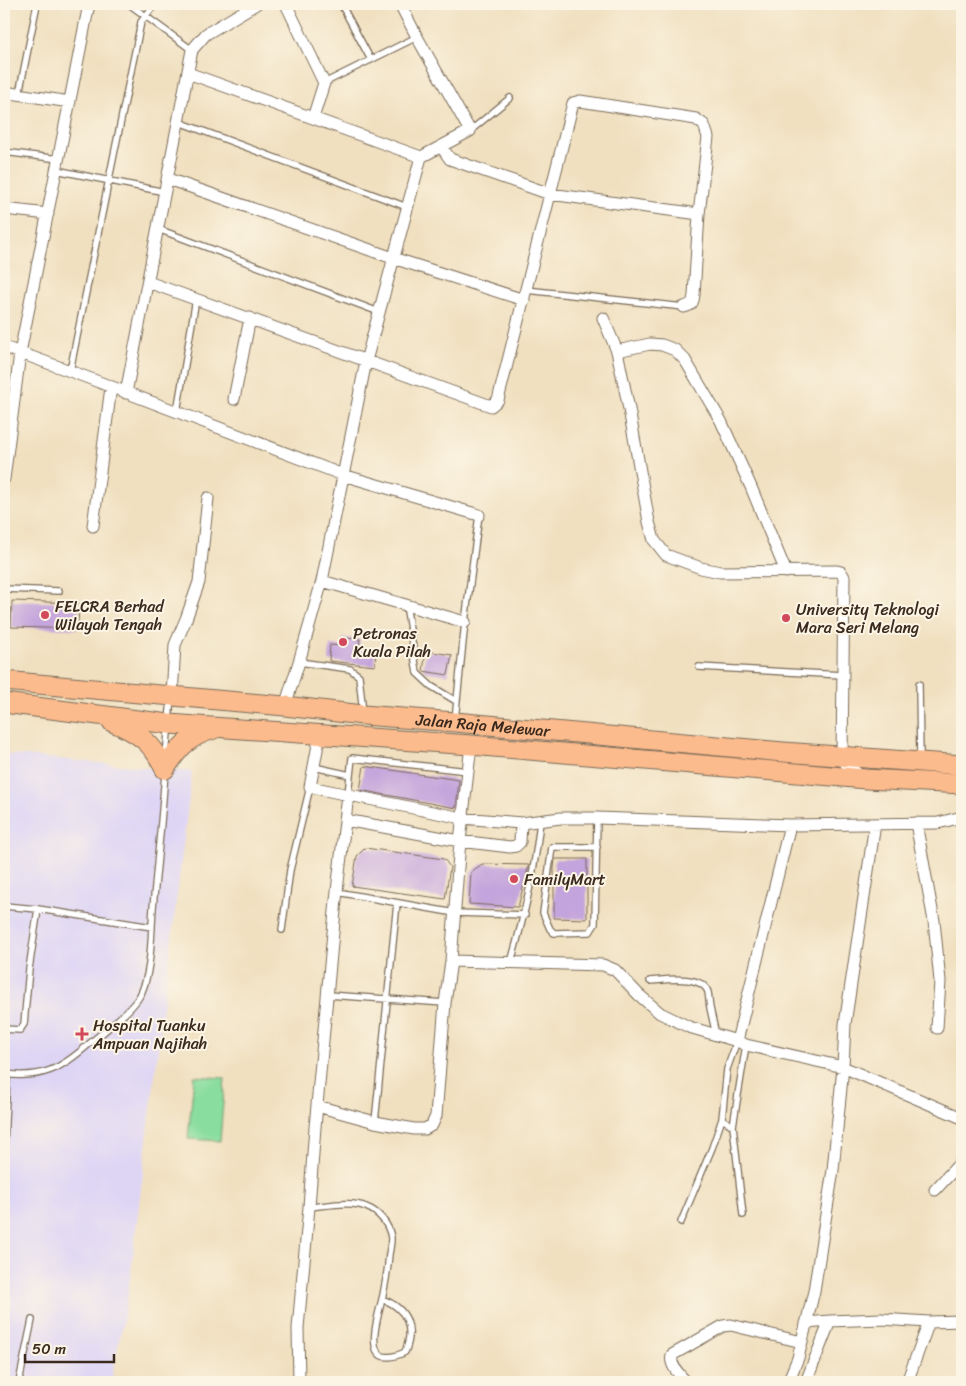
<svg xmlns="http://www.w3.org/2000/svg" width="966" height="1386" font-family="Sriracha,sans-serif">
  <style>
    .built { fill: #ded5f5 }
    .green { fill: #89dd9f; stroke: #62845e }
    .building { fill: #c4a4dc }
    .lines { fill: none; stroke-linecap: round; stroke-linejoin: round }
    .service-casing { stroke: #7a6a57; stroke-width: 8 }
    .minor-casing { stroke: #7a6a57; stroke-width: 13 }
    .trunk-casing { stroke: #7a6a57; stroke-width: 21 }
    .service { stroke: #fff; stroke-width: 5.5 }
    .minor { stroke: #fff; stroke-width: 11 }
    .trunk { stroke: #fbbb8d; stroke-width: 19 }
    .poi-dot { fill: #d1495b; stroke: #fcf5e5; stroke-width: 2 }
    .labels { text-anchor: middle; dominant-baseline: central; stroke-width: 4; stroke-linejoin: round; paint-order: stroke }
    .poi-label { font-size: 16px; fill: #3b2a1e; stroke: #fcf5e5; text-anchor: start }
    .street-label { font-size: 16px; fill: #3b2a1e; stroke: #fcf5e5 }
  </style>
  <rect width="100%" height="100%" fill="#fcf5e5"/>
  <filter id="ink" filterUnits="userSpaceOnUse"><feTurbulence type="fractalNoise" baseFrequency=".02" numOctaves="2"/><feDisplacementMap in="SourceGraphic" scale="10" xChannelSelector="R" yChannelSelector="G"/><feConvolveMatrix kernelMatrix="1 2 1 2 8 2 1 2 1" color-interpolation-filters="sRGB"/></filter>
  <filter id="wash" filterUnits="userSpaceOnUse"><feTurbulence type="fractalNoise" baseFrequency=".0096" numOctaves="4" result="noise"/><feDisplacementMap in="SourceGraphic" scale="20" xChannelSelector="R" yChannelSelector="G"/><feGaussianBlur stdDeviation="1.12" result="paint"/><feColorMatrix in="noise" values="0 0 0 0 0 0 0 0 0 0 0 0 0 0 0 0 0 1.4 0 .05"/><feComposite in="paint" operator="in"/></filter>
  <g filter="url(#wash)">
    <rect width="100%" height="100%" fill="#f0e0c0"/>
    <path class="built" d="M4,754l188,18 -64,523 -17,87h-107z"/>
    <path class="green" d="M194,1076l31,2 -5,63 -32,-2z"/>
    <g id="blocks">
      <path class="building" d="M12,601l67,2 -1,26 -67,-2z
        M343,638l17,1 -1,9 17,2 -1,16 -46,-5 1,-16 12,1z
        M426,651l26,4 -4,20 -25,-4z
        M364,766l95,14 -3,28 -96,-18z
        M365,848l79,11 6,8 -5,32 -93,-13 5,-30z
        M555,859h32v60l-33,-1v-50z
        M482,864l47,1 -11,42 -49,-3 2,-32z"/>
    </g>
  </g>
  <g filter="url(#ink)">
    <use href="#blocks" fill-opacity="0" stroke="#7a6a57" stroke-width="1"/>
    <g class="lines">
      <g class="service-casing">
        <path id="service" d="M129,4l63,46
          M341,4l30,56
          M324,83l93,-46
          M19,94l18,-90
          M179,122l228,85
          M470,131l40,-33
          M4,152l55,7
          M56,170l109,22
          M158,229l221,83
          M526,290l158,17
          M70,371l71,-349 14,-18
          M177,412l19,-113
          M4,589l55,2
          M406,605l11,68 14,13 25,15
          M299,662l51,7 9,7 4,37
          M699,667l143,8
          M919,684l1,76
          M455,720l10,-98 14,-107
          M166,756l5,-58
          M314,767l36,8
          M348,794l4,-36 116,13
          M597,847h-45l-9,66 7,16 4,4 36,-1 5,-8 2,-106
          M337,892l118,21 70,2
          M4,906l34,3 114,18
          M282,930l8,-60 20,-83
          M511,962c14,-48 24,-92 29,-141
          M650,981c15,-1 52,-7 58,11 1,5 1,11 2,16 2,9 4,18 6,27
          M328,995l117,8
          M4,1029l16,1 4,-6 5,-55 9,-60
          M4,1074c38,5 57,-5 85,-30 14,-12 41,-32 50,-47 13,-21 12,-63 14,-89 4,-45 9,-90 12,-136
          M375,1122l22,-219
          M733,1126l-11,-7 5,-50 10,-28
          M4,1144l3,-69
          M309,1207c16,-1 42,-7 57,0 13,5 23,17 25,31 0,5 -1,11 -2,16 -1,13 -3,27 -6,41 -3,14 -13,44 -6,56 5,10 20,5 28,1 10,-24 2,-44 -23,-53
          M743,1215l-10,-89 13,-81
          M681,1222l31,-74 10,-29
          M19,1382l13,-62"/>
      </g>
      <g class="minor-casing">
        <path id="minor" d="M286,4l38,79 -11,35
          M188,73l233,84 49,-26 -53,-94 -17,-33
          M4,92l66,10
          M441,146l9,13 100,35 149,20
          M168,179l225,79 131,42
          M4,209l44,5
          M148,282l343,124 7,-6 75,-297 7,-2 116,18 8,6 4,12 -9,77 -5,81c-1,8 -2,10 -10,12
          M603,318l14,33 12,58 20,113 5,18 12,15 35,13 19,4 117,-1 4,1 3,5 -2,179 5,10 16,11
          M4,347l66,24 273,104 136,40
          M617,351l33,-7 12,1 13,5 10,10 36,61 30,66 35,85
          M126,393l66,-343 14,-16 50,-30
          M234,399l16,-81
          M4,479l16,-126 69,-349
          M93,526l18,-139
          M322,581l143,41
          M172,696l3,-51 11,-26 13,-37 9,-84
          M285,706l14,-44 23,-81 44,-220 55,-204
          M320,734l-10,53 152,31 59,5 40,-5h36l193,7 148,-2 24,-6
          M345,820l115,21 50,6 6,-1 4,-4 1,-19
          M916,823l18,98 6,60 -3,47
          M451,961l152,4 12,5 24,25 21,18 29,14 48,14 53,-216
          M737,1041l9,4 97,22 119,51
          M317,1106l58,16 39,7h11l7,-4 4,-9 9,-113 6,-42 9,-120 11,-96
          M935,1190l27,-29
          M806,1323l24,-2 51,-2 48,3 33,-1
          M299,1382l-1,-54 11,-121 6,-80 21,-227 12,-105
          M686,1382c-6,-7 -17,-17 -14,-27l51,-29 8,-1 12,3 59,14
          M788,1382l10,-24 16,-67 19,-121 10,-103 2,-43 30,-200
          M806,1382l24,-61
          M907,1382l22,-60"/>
      </g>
      <g class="trunk-casing">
        <g id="trunk">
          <path id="s1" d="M4,681l281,25 78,9 92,7 328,30 179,13"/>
          <path d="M4,703l165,21 302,21 395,34 96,5"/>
          <path d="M112,722c26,10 41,21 53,47"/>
          <path d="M165,769c14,-22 24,-33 49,-40"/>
        </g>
      </g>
      <use href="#service" class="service"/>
      <use href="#minor" class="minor"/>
      <use href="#trunk" class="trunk"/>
    </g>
  </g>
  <g class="poi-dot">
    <circle cx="45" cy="615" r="5"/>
    <circle cx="786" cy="618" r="5"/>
    <circle cx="343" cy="642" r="5"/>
    <circle cx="514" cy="879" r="5"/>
    <path d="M79.5 1026.5h5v5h5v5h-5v5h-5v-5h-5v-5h5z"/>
  </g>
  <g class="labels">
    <g class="poi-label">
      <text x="55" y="606">FELCRA Berhad<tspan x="55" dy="18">Wilayah Tengah</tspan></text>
      <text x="796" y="609">University Teknologi<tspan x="796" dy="18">Mara Seri Melang</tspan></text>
      <text x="353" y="633">Petronas<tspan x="353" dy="18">Kuala Pilah</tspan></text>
      <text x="524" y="879">FamilyMart</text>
      <text x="93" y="1025">Hospital Tuanku<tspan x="93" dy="18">Ampuan Najihah</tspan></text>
    </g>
    <g class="street-label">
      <text stroke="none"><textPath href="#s1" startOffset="481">Jalan Raja Melewar</textPath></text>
    </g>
  </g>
  <rect width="966" height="1386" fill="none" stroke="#fcf5e5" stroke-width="20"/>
  <path d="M25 1354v8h89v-8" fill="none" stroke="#3b2a1e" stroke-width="2.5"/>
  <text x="32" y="1354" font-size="15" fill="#3b2a1e" stroke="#fcf5e5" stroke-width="4" paint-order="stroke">50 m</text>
</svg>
